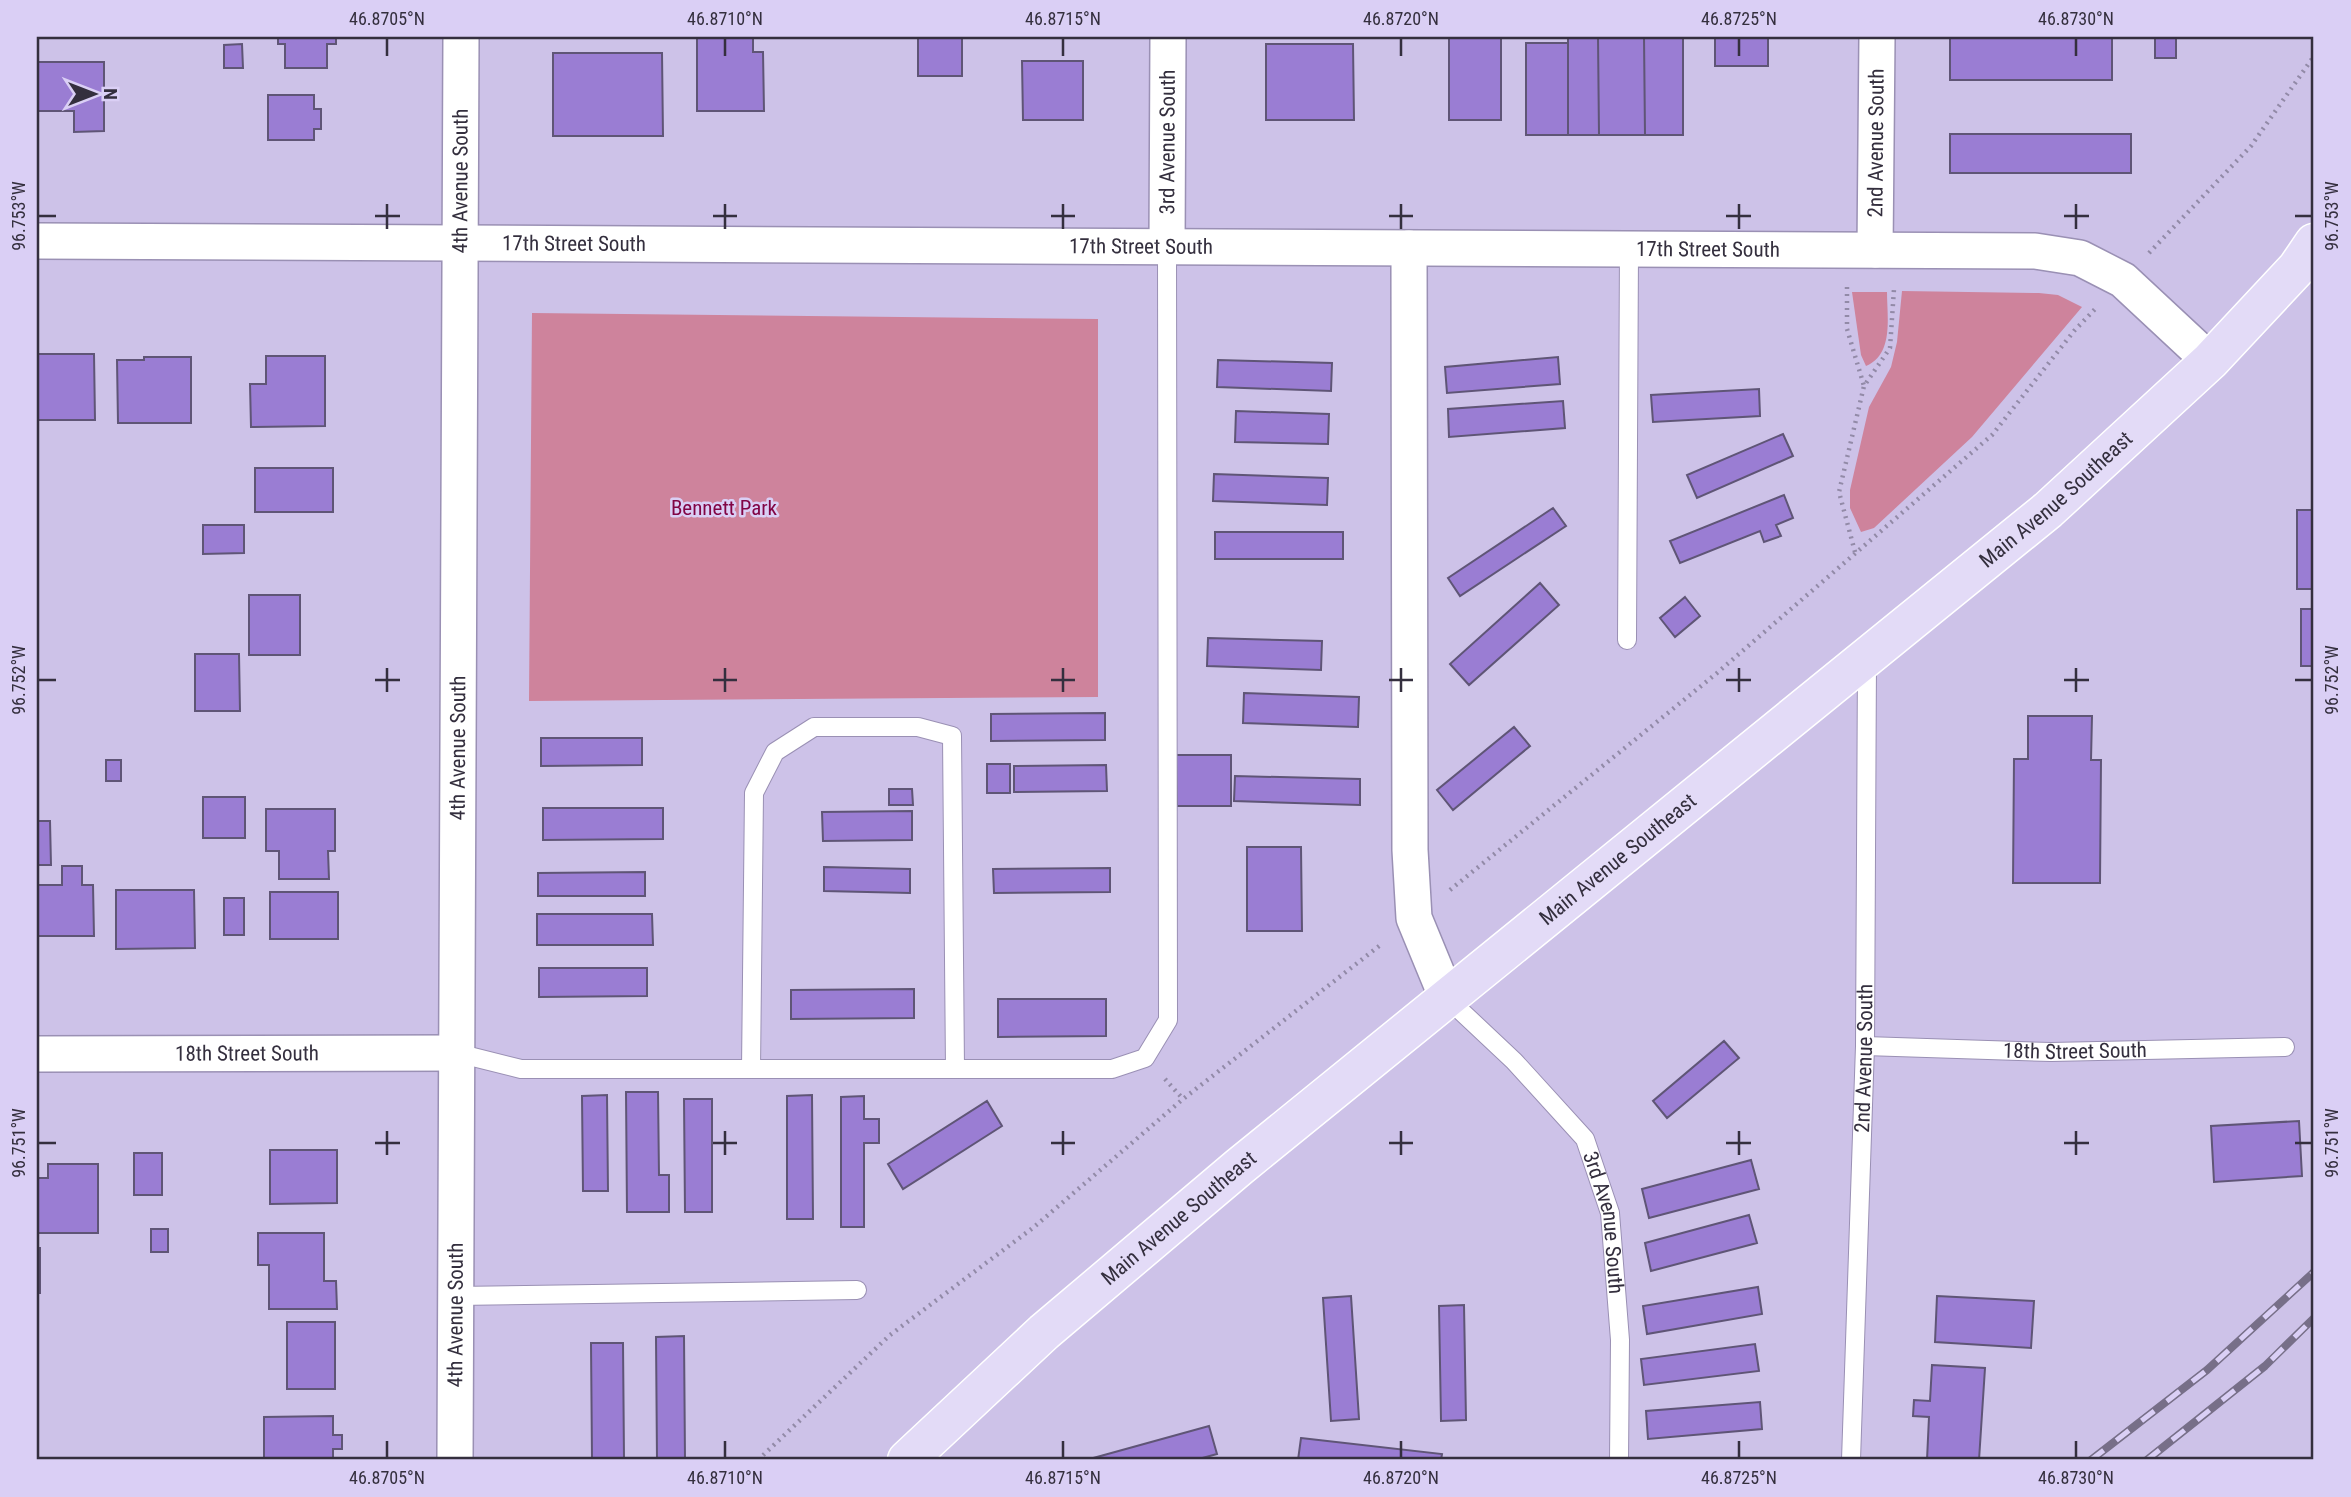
<svg xmlns="http://www.w3.org/2000/svg" width="2351" height="1497" font-family="'Roboto Condensed',sans-serif">
  <style>
    .green { fill: #ce839c }
    .building { fill: #9a7dd3; stroke: #5f5576; stroke-width: 2 }
    .lines { fill: none; stroke-linecap: round; stroke-linejoin: round }
    .service-casing { stroke: #9a90b4; stroke-width: 20 }
    .minor-casing { stroke: #9a90b4; stroke-width: 38 }
    .primary-casing { stroke: #fff; stroke-width: 41 }
    .path { stroke: #928aa7; stroke-width: 4.5; stroke-dasharray: 2 5; stroke-linecap: butt }
    .service { stroke: #fff; stroke-width: 18 }
    .minor { stroke: #fff; stroke-width: 35 }
    .primary { stroke: #e3dbf7; stroke-width: 38 }
    .rail-casing { stroke: #776f88; stroke-width: 8 }
    .rail { stroke: #dacff5; stroke-width: 5; stroke-dasharray: 16; stroke-linecap: butt }
    .ticks { fill: none; stroke: #342f3e; stroke-width: 2.5 }
    .labels { text-anchor: middle; dominant-baseline: central; stroke-width: 5; stroke-linejoin: round; paint-order: stroke }
    .street-label { font-size: 21px; fill: #342f3e; stroke: #dacff5 }
    .park-label { font-size: 21px; fill: #810545; stroke: #dacff5 }
    .neatline { fill: none; stroke: #342f3e; stroke-width: 2.5 }
    .ticks-label { font-size: 18px; text-anchor: middle; fill: #342f3e }
  </style>
  <rect width="100%" height="100%" fill="#cdc2e8"/>
  <path class="green" d="M1902,291l137,2 19,2 24,12 -110,130 -98,91 -13,4 -11,-24v-18l19,-83 22,-40 6,-25z
    M1852,292h35c0,25 7,62 -21,74l-5,-11z
    M532,313l566,6v378l-569,4z"/>
  <path class="building" d="M278,37h58v7h-9v24h-42v-24h-7z
    M697,37h56v15h10l1,59h-67z
    M918,37h44v39h-44z
    M1449,37h52v83h-52z
    M1568,37h30l1,98h-31z
    M1598,37h46l1,98h-46z
    M1644,37h39v98h-38z
    M1715,37h53v29h-53z
    M1950,37h162v43h-162z
    M2155,37h21v21h-21z
    M1526,43h42v92h-42z
    M242,44l1,24h-19v-23z
    M1266,44h87l1,76h-88z
    M553,53h109l1,83h-110z
    M1022,61h61v59h-60z
    M37,62h67v69l-30,1v-21h-37z
    M268,95h46v14h7v20h-7v11h-46z
    M1950,134h181v39h-181z
    M37,354h57l1,66h-58z
    M266,356h59v70l-74,1 -1,-43h16z
    M144,357h47v66h-73l-1,-63h27z
    M1558,357l2,27 -113,9 -2,-26z
    M1218,360l114,3 -1,28 -114,-4z
    M1759,389l1,27 -107,6 -2,-27z
    M1563,401l2,27 -116,9 -1,-28z
    M1236,411l93,3 -1,30 -93,-2z
    M1783,434l10,22 -96,42 -10,-23z
    M255,468h78v44h-78z
    M1214,474l114,4 -1,27 -114,-4z
    M1784,495l9,23 -17,7 5,11 -17,6 -4,-11 -80,32 -10,-22z
    M1553,508l13,18 -106,70 -12,-18z
    M2297,510h17v79h-17z
    M203,525h41v28l-41,1z
    M1215,532h128v27h-128z
    M1540,583l19,22 -90,80 -19,-21z
    M249,595h51v60h-51z
    M1685,597l15,19 -25,21 -15,-19z
    M2301,609h13v57h-13z
    M1208,638l114,3 -1,29 -114,-4z
    M195,654h44l1,57h-45z
    M1244,693l115,4 -1,30 -115,-4z
    M1105,713v27l-114,1v-27z
    M2028,716h64l-1,44h10l-1,123h-87l1,-124h14z
    M1514,727l16,19 -77,64 -16,-20z
    M541,738h101v27l-101,1z
    M1176,755h55v51h-54z
    M106,760h15v21h-15z
    M987,764h23v29h-23z
    M1106,765l1,26 -93,1v-26z
    M1235,776l125,3v26l-126,-4z
    M889,789h23l1,16h-24z
    M203,797h42v41h-42z
    M543,808h120v31l-120,1z
    M266,809h69v42h-7l1,28h-50v-28h-13z
    M912,811v29l-89,1 -1,-29z
    M37,821h13l1,44h-14z
    M1247,847h54l1,84h-55z
    M62,866h20v19h11l1,51h-57v-51h25z
    M824,867l86,2v24l-86,-2z
    M1110,868v24l-116,1 -1,-24z
    M645,872v24h-107v-23z
    M116,890h78l1,58 -79,1z
    M270,892h68v47h-68z
    M224,898h20v37h-20z
    M537,914h115l1,31h-116z
    M539,968h108v28l-108,1z
    M914,989v29l-123,1v-29z
    M998,999h108v37l-108,1z
    M1724,1041l15,17 -72,60 -14,-17z
    M626,1092h32l1,83h10v37h-42z
    M607,1095l1,96h-25l-1,-95z
    M812,1095l1,124h-26v-123z
    M864,1096v23h15v24h-15v84h-23v-130z
    M684,1099h28v113h-27z
    M987,1101l15,25 -99,63 -15,-25z
    M2299,1121l3,55 -88,6 -3,-56z
    M270,1150h67v53l-67,1z
    M134,1153h28v42h-28z
    M1751,1160l8,29 -110,29 -7,-29z
    M48,1164h50v69h-61v-55h11z
    M1749,1215l8,28 -106,28 -6,-28z
    M151,1229h17v23h-17z
    M258,1233h66v48h12l1,28h-68v-44h-11z
    M37,1248h3v45h-3z
    M1758,1287l4,27 -115,20 -4,-28z
    M1351,1296l8,123 -28,2 -8,-123z
    M1937,1296l97,5 -3,47 -96,-6z
    M1464,1305l2,115 -25,1 -2,-115z
    M287,1322h48v67h-48z
    M684,1336l1,124h-28l-1,-123z
    M591,1343h32l1,116h-32z
    M1755,1344l4,27 -115,14 -3,-26z
    M1932,1365l53,3 -6,92h-52l2,-43 -16,-1 1,-16 16,1z
    M1760,1402l2,27 -114,10 -2,-28z
    M333,1416v19h9v14h-9v11h-69v-43z
    M1209,1426l8,28 -22,6h-109z
    M1301,1438l141,16 -1,6h-143z"/>
  <g class="lines">
    <g class="service-casing">
      <g id="service">
        <path d="M1627,640l2,-391"/>
        <path id="s1" d="M1447,998l67,63 71,78 25,74 10,127 -1,120"/>
        <path id="s2" d="M1865,1046l186,6 234,-5"/>
        <path d="M457,1053l64,16h591l33,-11 23,-38 -1,-773"/>
        <path d="M751,1069l3,-276 21,-41 39,-25h104l34,9 3,333"/>
        <path d="M456,1296l401,-6"/>
        <path id="s3" d="M1851,1460l14,-414 2,-386"/>
      </g>
    </g>
    <g class="minor-casing">
      <g id="minor">
        <path id="s4" d="M37,241l1998,10 45,7 43,22 87,81"/>
        <path id="s5" d="M1167,247l1,-210"/>
        <path d="M1409,248l1,602 4,68 33,80"/>
        <path id="s6" d="M1875,250l2,-213"/>
        <path id="s7" d="M37,1054l420,-1"/>
        <path id="s8" d="M455,1460l6,-1423"/>
      </g>
    </g>
    <g class="primary-casing">
      <g id="primary">
        <path id="s9" d="M907,1460l137,-128 195,-165 809,-657 162,-149 87,-93 17,-25"/>
      </g>
    </g>
    <path class="path" d="M2149,253l102,-107 63,-90
      M1847,287v42l17,57
      M1855,552l-16,-60 25,-106 26,-38 4,-59
      M1450,890l267,-217 275,-238 82,-104 23,-24
      M1165,1079l18,20
      M758,1460l132,-125 144,-108 149,-128 200,-156"/>
    <use href="#service" class="service"/>
    <use href="#minor" class="minor"/>
    <use href="#primary" class="primary"/>
    <g class="rail-casing">
      <path id="rail" d="M2091,1460l116,-90 107,-98
        M2147,1460l118,-94 49,-48"/>
    </g>
    <use href="#rail" class="rail"/>
  </g>
  <path class="ticks" d="M387,38v18M725,38v18M1063,38v18M1401,38v18M1739,38v18M2076,38v18M387,204v25M725,204v25M1063,204v25M1401,204v25M1739,204v25M2076,204v25M38,216h18M375,216h25M713,216h24M1051,216h24M1389,216h24M1726,216h25M2064,216h25M2295,216h17M387,668v24M725,668v24M1063,668v24M1401,668v24M1739,668v24M2076,668v24M38,680h18M375,680h25M713,680h24M1051,680h24M1389,680h24M1726,680h25M2064,680h25M2295,680h17M387,1131v24M725,1131v24M1063,1131v24M1401,1131v24M1739,1131v24M2076,1131v24M38,1143h18M375,1143h25M713,1143h24M1051,1143h24M1389,1143h24M1726,1143h25M2064,1143h25M2295,1143h17M387,1441v17M725,1441v17M1063,1441v17M1401,1441v17M1739,1441v17M2076,1441v17"/>
  <g class="labels">
    <g class="street-label">
      <text stroke="none"><textPath href="#s5" startOffset="105">3rd Avenue South</textPath></text>
      <text stroke="none"><textPath href="#s6" startOffset="107">2nd Avenue South</textPath></text>
      <text stroke="none"><textPath href="#s8" startOffset="1279">4th Avenue South</textPath></text>
      <text stroke="none"><textPath href="#s4" startOffset="537">17th Street South</textPath></text>
      <text stroke="none"><textPath href="#s4" startOffset="1104">17th Street South</textPath></text>
      <text stroke="none"><textPath href="#s4" startOffset="1671">17th Street South</textPath></text>
      <text stroke="none"><textPath href="#s9" startOffset="1498">Main Avenue Southeast</textPath></text>
      <text stroke="none"><textPath href="#s8" startOffset="712">4th Avenue South</textPath></text>
      <text stroke="none"><textPath href="#s9" startOffset="931">Main Avenue Southeast</textPath></text>
      <text stroke="none"><textPath href="#s2" startOffset="210">18th Street South</textPath></text>
      <text stroke="none"><textPath href="#s7" startOffset="210">18th Street South</textPath></text>
      <text stroke="none"><textPath href="#s3" startOffset="402">2nd Avenue South</textPath></text>
      <text stroke="none"><textPath href="#s9" startOffset="364">Main Avenue Southeast</textPath></text>
      <text stroke="none"><textPath href="#s1" startOffset="284">3rd Avenue South</textPath></text>
      <text stroke="none"><textPath href="#s8" startOffset="145">4th Avenue South</textPath></text>
    </g>
    <g class="park-label">
      <text x="724" y="508">Bennett Park</text>
    </g>
  </g>
  <rect width="2351" height="1497" fill="none" stroke="#dacff5" stroke-width="77"/>
  <g transform="translate(94 94) rotate(90)" stroke="#dacff5" stroke-width="5" paint-order="stroke">
  <path d="M0-5L12 26L0 18L-12 26Z" fill="#342f3e"/>
  <text y="-10" font-size="19" font-weight="bold" text-anchor="middle" fill="#342f3e">N</text>
  </g>
  <rect x="38" y="38" width="2274" height="1420" class="neatline"/>
  <g class="ticks-label">
    <text x="387" y="25">46.8705°N</text>
    <text x="725" y="25">46.8710°N</text>
    <text x="1063" y="25">46.8715°N</text>
    <text x="1401" y="25">46.8720°N</text>
    <text x="1739" y="25">46.8725°N</text>
    <text x="2076" y="25">46.8730°N</text>
    <text transform="translate(2332 216) rotate(-90)" y="6">96.753°W</text>
    <text transform="translate(19 216) rotate(-90)" y="6">96.753°W</text>
    <text transform="translate(2332 680) rotate(-90)" y="6">96.752°W</text>
    <text transform="translate(19 680) rotate(-90)" y="6">96.752°W</text>
    <text transform="translate(19 1143) rotate(-90)" y="6">96.751°W</text>
    <text transform="translate(2332 1143) rotate(-90)" y="6">96.751°W</text>
    <text x="387" y="1484">46.8705°N</text>
    <text x="725" y="1484">46.8710°N</text>
    <text x="1063" y="1484">46.8715°N</text>
    <text x="1401" y="1484">46.8720°N</text>
    <text x="1739" y="1484">46.8725°N</text>
    <text x="2076" y="1484">46.8730°N</text>
  </g>
</svg>
